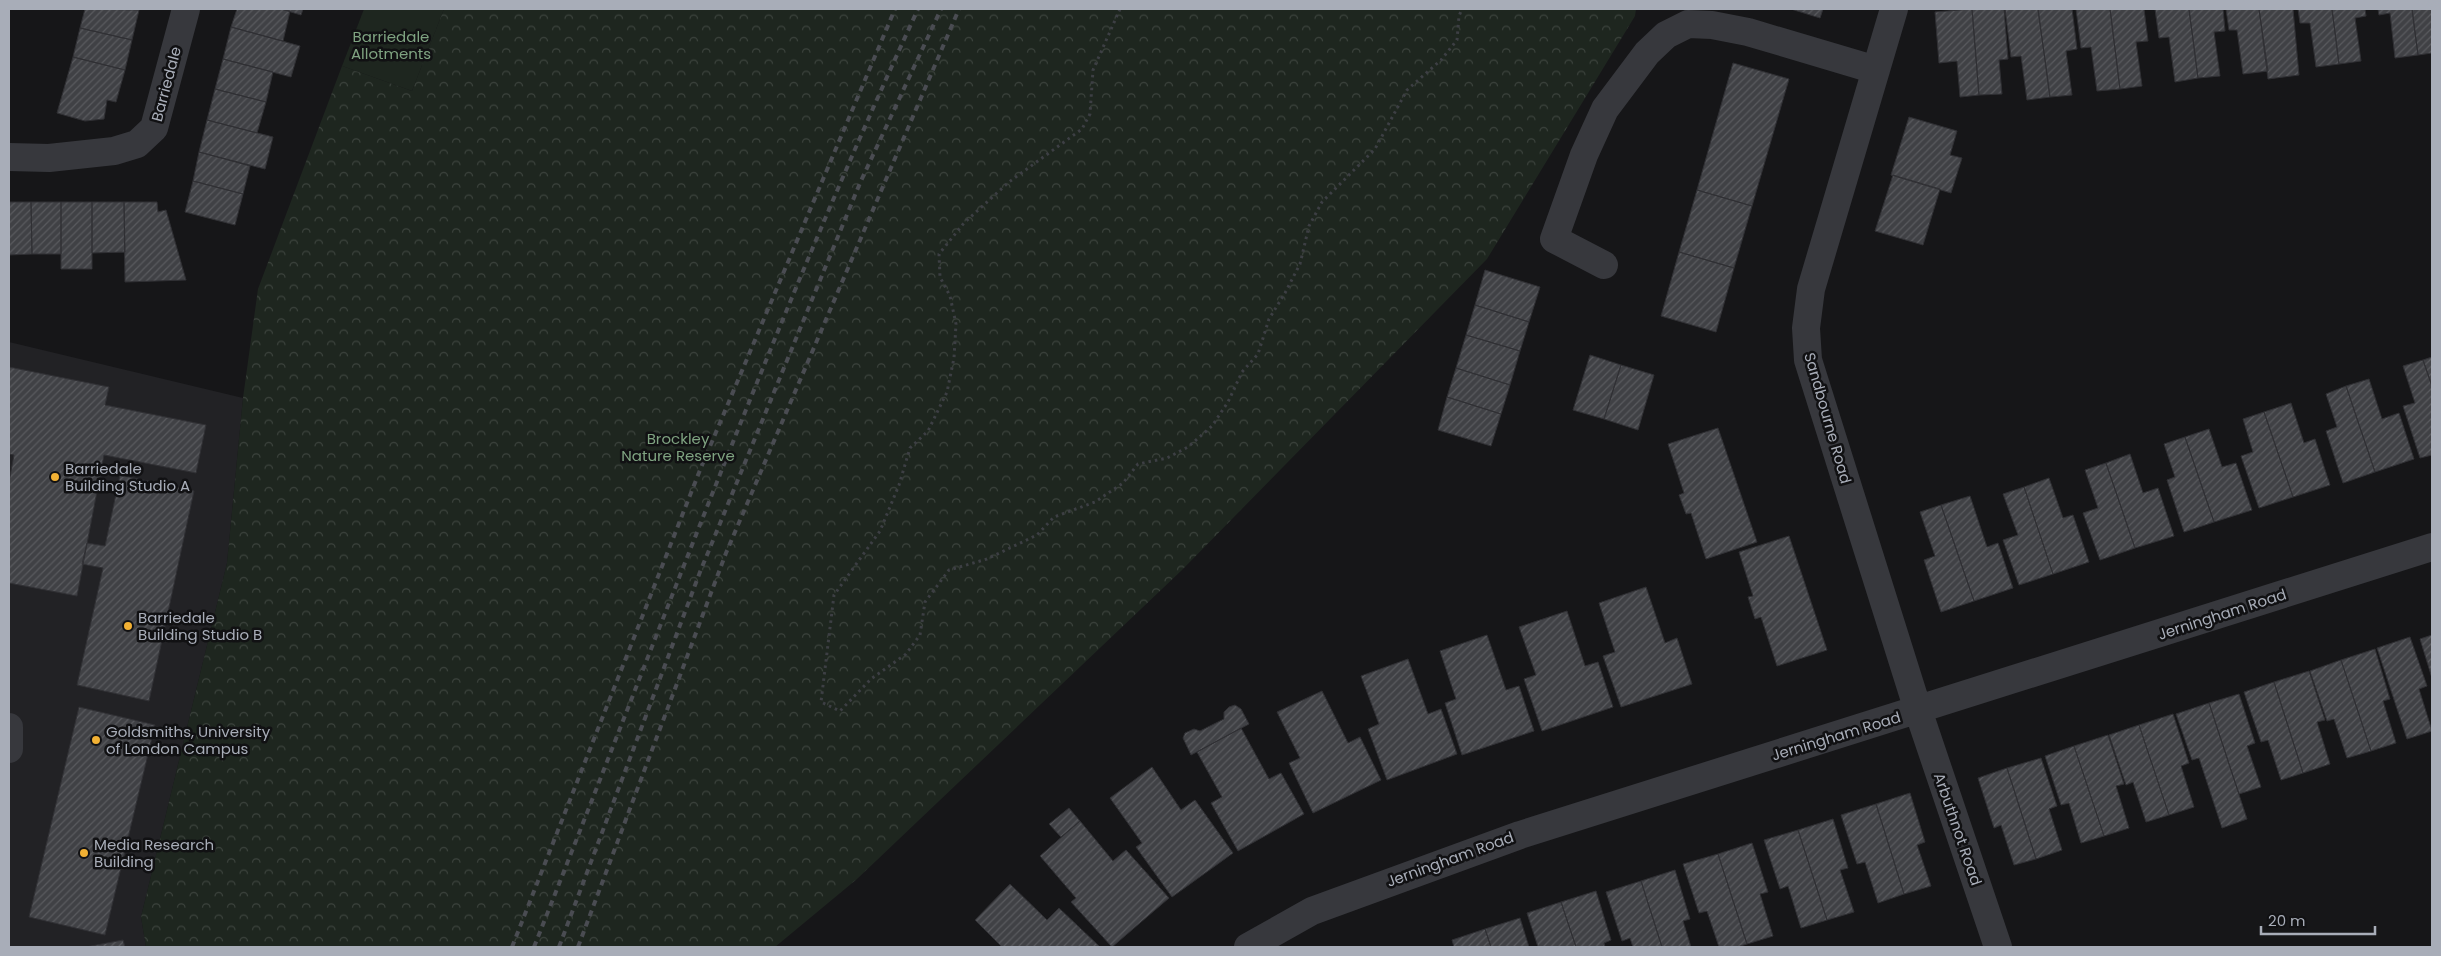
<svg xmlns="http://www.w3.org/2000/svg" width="2441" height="956" font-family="Poppins,sans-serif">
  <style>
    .built { fill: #222225 }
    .green { fill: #1e261f }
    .forest { fill: url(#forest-crowns) }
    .building { fill: url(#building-hatch); stroke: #303034 }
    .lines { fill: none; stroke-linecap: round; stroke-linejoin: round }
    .path { stroke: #3d3f44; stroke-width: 3; stroke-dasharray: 2.5 4; stroke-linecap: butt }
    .minor { stroke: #37383d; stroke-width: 28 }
    .rail { stroke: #4a4c52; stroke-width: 4; stroke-dasharray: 6 5; stroke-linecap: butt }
    .poi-dot { fill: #f2b134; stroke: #111113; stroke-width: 2 }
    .labels { text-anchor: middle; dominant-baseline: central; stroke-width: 5; stroke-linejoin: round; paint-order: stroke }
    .park-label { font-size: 15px; fill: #7fa381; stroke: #111113 }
    .street-label { font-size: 15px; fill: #a8adb8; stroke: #111113 }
    .poi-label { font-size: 15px; fill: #a8adb8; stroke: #111113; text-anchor: start }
  </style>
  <defs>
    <pattern id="forest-crowns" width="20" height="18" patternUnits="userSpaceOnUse" patternTransform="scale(1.25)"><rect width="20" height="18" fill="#1e261f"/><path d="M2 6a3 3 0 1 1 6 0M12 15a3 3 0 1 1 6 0" fill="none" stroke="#3c433d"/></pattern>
    <pattern id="building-hatch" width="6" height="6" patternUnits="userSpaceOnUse" patternTransform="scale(1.25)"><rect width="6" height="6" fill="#404145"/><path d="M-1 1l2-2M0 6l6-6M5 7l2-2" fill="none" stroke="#595a5e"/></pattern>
  </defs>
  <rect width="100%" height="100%" fill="#161618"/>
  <path class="built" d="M9,342l234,56 -16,165 -86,354 5,30h-137z"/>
  <path class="green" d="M364,9h80l-32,82 -70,-25z"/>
  <path class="forest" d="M444,9h1192l-1,7 -148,243 -305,311 -325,309 -82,68h-629l-5,-30 86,-354 16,-165 15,-109 84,-223 70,25z"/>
  <path class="building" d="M85,9l54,1 -7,30 -52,-12z
    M237,9h44l9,2 -7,30 -52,-14z
    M281,9h22l-2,6z
    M1791,9h32l-3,9z
    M1972,9l7,86 -19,2 -3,-36 -18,2 -4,-51z
    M1972,9h32l4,50 -9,1 3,34 -23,1z
    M2005,9h33l12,88 -23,3 -6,-44 -10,1z
    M2038,9h34l5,40 -11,2 6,44 -22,2z
    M2076,9h34l10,80 -23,2 -6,-44 -10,1z
    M2110,9h34l4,32 -12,1 6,44 -22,3z
    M2155,9h34l9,69 -23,4 -6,-45 -10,1z
    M2189,9h34l2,22 -11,1 6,44 -22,2z
    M2226,9h33l9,62 -25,3 -6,-44h-8z
    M2259,9h34l6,66 -31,4z
    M2298,9h34l7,55 -23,3 -6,-44h-10z
    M2332,9h33l1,7 -11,2 6,43 -22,3z
    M2378,9h34l6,46 -23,3 -5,-45 -11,2z
    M2412,9h20v44l-14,2z
    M231,27l69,19 -9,31 -68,-18z
    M80,28l52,12 -7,30 -52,-13z
    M73,57l52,13 -9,32 -9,-2 -3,19 -19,2 -28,-8z
    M223,59l50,13 -7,30 -51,-13z
    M1733,63l56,16 -37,127 -55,-16z
    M215,89l51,13 -9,31 -50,-13z
    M1909,117l48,14 -7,24 12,3 -11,35 -60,-18z
    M207,120l66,17 -8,32 -66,-17z
    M199,152l51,14 -7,28 -50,-13z
    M1893,175l47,14 -17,56 -48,-14z
    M193,181l50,13 -8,31 -50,-13z
    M1697,190l55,16 -18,62 -55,-16z
    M9,202h22l1,52 -23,1z
    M31,202h30v52h-29z
    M61,202h31v67h-31z
    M92,202h32l1,50 -33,1z
    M124,202h33l1,10 8,-2 20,70 -61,2z
    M1679,252l55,16 -18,64 -55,-16z
    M1485,270l55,17 -11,35 -54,-17z
    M1475,305l54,17 -9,29 -54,-16z
    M1466,335l54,16 -10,34 -54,-17z
    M1590,355l31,10 -17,54 -31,-9z
    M2432,357v29l-9,-26z
    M2423,360l9,26v69l-12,3 -17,-52 12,-3 -12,-37z
    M1621,365l33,10 -16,55 -34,-11z
    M9,367l100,20 -4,18 101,20 -10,48 -92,-18 -27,141 -68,-13v-101l5,-27 -5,-1z
    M1456,368l54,17 -9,29 -54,-17z
    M2369,379l13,40 17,-6 15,46 -39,13 -29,-86z
    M2346,386l29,86 -32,11 -17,-52 11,-4 -11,-33z
    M1447,397l54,17 -10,32 -53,-16z
    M2291,403l13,40 11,-4 15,46 -37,12 -29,-85z
    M2264,412l29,85 -34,11 -18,-52 12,-4 -10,-33z
    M1718,428l39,114 -51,17 -15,-46 -5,1 -7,-19 5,-2 -16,-49z
    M2209,429l13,38 14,-4 16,47 -38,12 -29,-85z
    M2185,437l29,85 -30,10 -17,-52 8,-3 -11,-33z
    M2130,454l13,39 15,-5 16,48 -39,12 -29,-85z
    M2106,463l29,85 -35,12 -17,-47 15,-5 -13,-38z
    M120,475l74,16 -45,210 -72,-16 26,-117 -21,-4 5,-21 18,3z
    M2049,478l14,40 10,-3 16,47 -36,12 -29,-87z
    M2024,487l29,87 -34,11 -16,-45 15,-5 -15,-41z
    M1970,496l17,51 11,-4 15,45 -39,13 -33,-96z
    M1941,505l33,96 -33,11 -17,-52 11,-4 -15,-44z
    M1789,536l38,114 -50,16 -16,-49 -6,2 -7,-22 5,-1 -14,-44z
    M1646,587l19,56 12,-5 15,46 -71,23 -18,-51 12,-4 -16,-49z
    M1567,611l18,55 13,-4 15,45 -71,24 -18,-52 12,-4 -17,-48z
    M1487,635l19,55 13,-4 15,45 -72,24 -17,-52 11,-4 -16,-48z
    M2432,635v43l-12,-39z
    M2410,637l17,49 -8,3 13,42 -25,8 -30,-91z
    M2375,649l15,50 -7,2 13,42 -25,8 -30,-91z
    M1408,659l20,55 13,-5 16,45 -70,26 -19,-51 11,-5 -18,-48z
    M2341,660l30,91 -24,7 -13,-39 -7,2 -17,-50z
    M2309,671l16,49 -8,2 13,42 -27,9 -29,-91z
    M2274,682l29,91 -22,7 -13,-40 -7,2 -17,-50z
    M1322,691l26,52 12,-6 21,43 -68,33 -24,-50 11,-5 -23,-46z
    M2239,694l16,49 -8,3 14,41 -22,7 -30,-91z
    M2209,703l38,116 -25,9 -23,-70 -7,2 -16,-46z
    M1235,705l6,4 8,15 -58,31 -8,-17 2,-5 9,-4 6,2 24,-12v-7l5,-5z
    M79,707l76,18 -50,210 -76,-18z
    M2173,714l16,49 -8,3 13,41 -25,8 -30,-90z
    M2139,725l30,90 -23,7 -13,-40 -7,3 -17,-50z
    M1241,728l28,51 12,-6 23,41 -66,37 -27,-48 11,-6 -25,-45z
    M2108,735l16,49 -8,2 13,42 -25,8 -30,-90z
    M2074,746l30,90 -23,7 -12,-40 -8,2 -16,-49z
    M2041,758l16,48 -8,3 13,41 -26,9 -29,-91z
    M1152,767l29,43 14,-10 38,53 -61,44 -36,-50 6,-4 -32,-45z
    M2007,768l29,91 -22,6 -13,-40 -7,3 -16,-50z
    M1910,793l15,49 -8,3 14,41 -27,8 -28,-90z
    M1876,804l28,90 -26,9 -13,-41 -8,2 -16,-49z
    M1069,808l11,13 -19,16 -12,-13z
    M1833,819l15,49 -8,2 14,42 -27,8 -29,-90z
    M1080,821l33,40 13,-11 43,48 -57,49 -41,-45 5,-4 -36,-42z
    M1798,830l29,90 -26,8 -13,-42 -8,3 -16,-49z
    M1752,843l16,49 -8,2 13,42 -26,8 -29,-90z
    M1718,854l29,90 -10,3h-18l-12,-36 -8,2 -16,-49z
    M1675,870l15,49 -7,2 8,26h-29l-21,-66z
    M1641,881l21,66h-29l-3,-9 -8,3 -16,-49z
    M1010,884l37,36 12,-12 41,39h-98l-27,-27z
    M1596,891l15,49 -7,3 1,4h-29l-15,-45z
    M1561,902l15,45h-38l-11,-34z
    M1520,918l9,29h-38l-6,-18z
    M1485,929l6,18h-37l-2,-7z
    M123,940l2,7h-39z"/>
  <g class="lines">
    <path class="path" d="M1120,9l-27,61 -3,44 -8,15 -73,53 -45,41 -25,31 1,23 10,19 6,28 -2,34 -7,34 -19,39 -18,17 -11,37 -19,46 -46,64 -13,107 19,9 31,-32 35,-25 14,-19 5,-33 24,-32 38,-11 50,-24 17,-18 41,-15 28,-19 15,-19 29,-6 21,-11 24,-21 16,-24 14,-30 16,-18 11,-35 16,-26 15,-29 9,-38 13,-24 53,-53 32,-59 34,-30 16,-20 2,-24 3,-7"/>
    <path class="minor" d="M1894,9l-83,280 -5,39 2,32 110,350 80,237
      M9,157l40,1 65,-7 23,-7 17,-16 32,-119
      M1604,265l-50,-26 30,-84 21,-46 42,-56 19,-18 22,-11 24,1 36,7 128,38
      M9,727v22
      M1248,947l64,-36 208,-76 912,-288"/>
    <path class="rail" d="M512,947l188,-477 195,-461
      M534,947c125,-314 242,-631 384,-938
      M559,947l141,-375 160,-389 81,-174
      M578,947l148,-394 233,-544"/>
  </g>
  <g class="poi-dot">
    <circle cx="55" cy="477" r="5"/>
    <circle cx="128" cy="626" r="5"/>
    <circle cx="96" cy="740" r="5"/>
    <circle cx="84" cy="853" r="5"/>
  </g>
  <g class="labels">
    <g class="park-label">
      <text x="391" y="36">Barriedale<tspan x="391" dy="17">Allotments</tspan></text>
      <text x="678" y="438">Brockley<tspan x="678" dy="17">Nature Reserve</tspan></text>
    </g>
    <g class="street-label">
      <text transform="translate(166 84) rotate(-75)">Barriedale</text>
      <text transform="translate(1828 418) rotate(74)">Sandbourne Road</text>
      <text transform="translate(2222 614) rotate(-18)">Jerningham Road</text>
      <text transform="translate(1836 736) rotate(-17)">Jerningham Road</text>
      <text transform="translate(1958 829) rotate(71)">Arbuthnot Road</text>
      <text transform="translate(1450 859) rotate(-20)">Jerningham Road</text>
    </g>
    <g class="poi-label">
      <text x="65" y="468">Barriedale<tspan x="65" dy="17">Building Studio A</tspan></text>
      <text x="138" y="617">Barriedale<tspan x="138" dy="17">Building Studio B</tspan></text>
      <text x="106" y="731">Goldsmiths, University<tspan x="106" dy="17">of London Campus</tspan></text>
      <text x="94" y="844">Media Research<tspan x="94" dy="17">Building</tspan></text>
    </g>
  </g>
  <rect width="2441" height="956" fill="none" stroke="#a8adb8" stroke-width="20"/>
  <path d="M2261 926v8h114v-8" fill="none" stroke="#a8adb8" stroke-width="2.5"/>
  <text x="2268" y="926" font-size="15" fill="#a8adb8" stroke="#111113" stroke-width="4" paint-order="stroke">20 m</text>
</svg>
